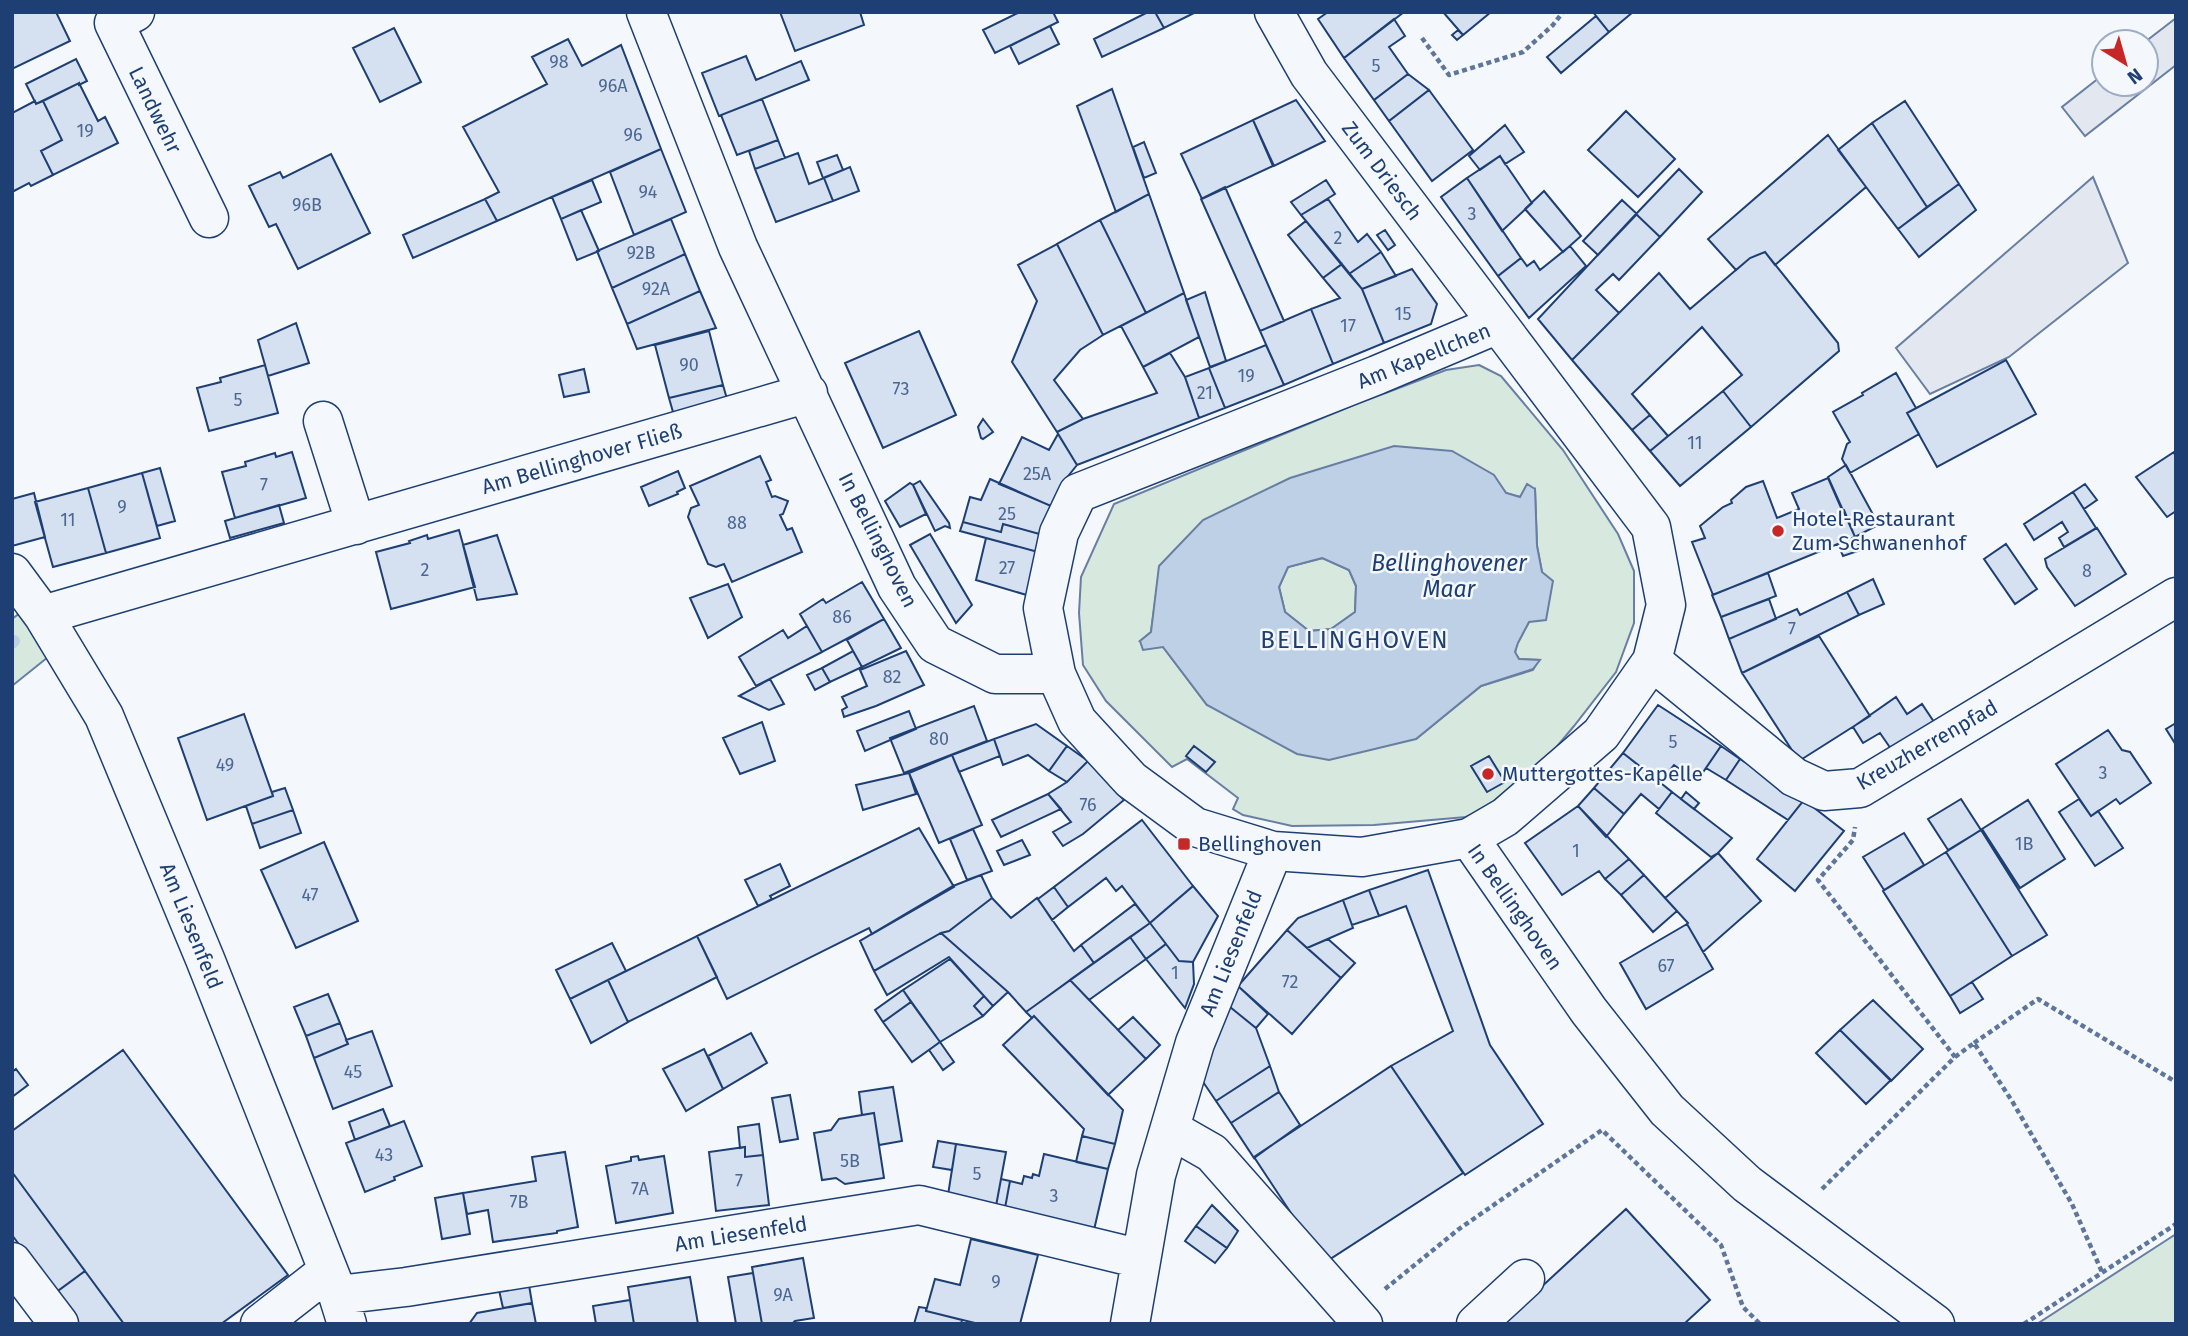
<svg xmlns="http://www.w3.org/2000/svg" width="2188" height="1336" font-family="'Fira Sans',sans-serif">
  <style>
    .green { fill: #d7e8df; stroke: #687fa3; stroke-width: 2; fill-rule: evenodd }
    .parking { fill: #e3e8f0; stroke: #687fa3; stroke-width: 2 }
    .water { fill: #bed0e5; stroke: #687fa3; stroke-width: 2; fill-rule: evenodd }
    .lines { fill: none; stroke-linecap: round; stroke-linejoin: round }
    .stream { stroke: #bed0e5; stroke-width: 12 }
    .building { fill: #d5e0f0; stroke: #1d3f73; stroke-width: 2 }
    .minor-casing { stroke: #1d3f73; stroke-width: 41 }
    .path { stroke: #5e769c; stroke-width: 4.5; stroke-dasharray: 5 3.5; stroke-linecap: butt }
    .minor { stroke: #f4f7fb; stroke-width: 38 }
    .poi-dot { fill: #c62828; stroke: #f4f7fb; stroke-width: 2.5 }
    .labels { text-anchor: middle; dominant-baseline: central; stroke-width: 5; stroke-linejoin: round; paint-order: stroke }
    .number-label { font-size: 18px; fill: #4b6792 }
    .street-label { font-size: 21px; fill: #1d3f73; stroke: #f4f7fb }
    .poi-label { font-size: 21px; fill: #1d3f73; stroke: #f4f7fb; text-anchor: start }
    .water-label { font-size: 23px; font-style: italic; fill: #1d3f73; stroke: #f4f7fb }
    .quarter-label { font-size: 24px; letter-spacing: 2px; fill: #1d3f73; stroke: #f4f7fb }
  </style>
  <rect width="100%" height="100%" fill="#f4f7fb"/>
  <path class="green" d="M1479,365l22,11 62,74 55,84 16,37v52l-18,49 -42,54 -35,42 -38,34 -35,15 -92,8 -82,1 -49,-11 -10,-6 5,-11 -51,-39 -15,8 -66,-66 -23,-36 -4,-52 2,-36 33,-73 240,-99 92,-35zM1493,475l13,18 14,4 15,-8 2,57 5,26 -13,50 -12,21 -2,10 4,6 20,1 -6,10 -52,16 -65,53 -209,-34 -44,-58 -23,-6 11,-9 9,-67z
    M1323,558l26,12 7,16 -1,26 -24,17 -22,2 -24,-19 -6,-25 9,-20z
    M24,610l29,43 -41,33v-67z
    M2176,1234v90h-139z"/>
  <path class="parking" d="M2176,18v47l-91,71 -23,-29 42,-33v10h42l-1,-42z
    M2093,177l35,86 -119,94 -79,37 -34,-46z"/>
  <path class="water" d="M1394,446l58,5 42,24 12,18 14,4 7,-13 8,5 2,57 5,26 11,9 -7,39 -17,2 -11,21 -3,9 4,7 21,1 -7,9 -52,17 -65,53 -87,21 -32,-6 -90,-49 -44,-58 -20,3 -3,-9 11,-9 8,-66 44,-46 87,-42zM1322,558l27,12 7,16 -1,26 -24,17 -22,2 -24,-19 -6,-25 9,-20z"/>
  <g class="lines">
    <path class="stream" d="M12,643l2,-2"/>
  </g>
  <path class="building" d="M12,12h44l14,29 -58,28z
    M780,12h80l4,13 -69,26z
    M1020,12h33l5,10 -63,31 -12,-23z
    M1148,12h7l9,16 -62,29 -8,-18z
    M1155,12h41l-32,16z
    M1328,12h76l-60,46 -26,-39z
    M1443,12h48l-28,23z
    M1593,12h40l-24,20z
    M1596,16l13,16 -48,41 -14,-16z
    M1394,19l11,17 -16,11 19,27 -34,26 -30,-42z
    M1050,26l9,18 -40,20 -9,-18z
    M394,28l27,54 -41,20 -27,-54z
    M1458,30l5,5 -6,5 -5,-5z
    M568,39l14,27 39,-21 40,104 -164,72 -12,-22 14,-7 -36,-65 84,-43 -15,-27z
    M746,56l10,24 45,-19 8,19 -90,36 -17,-43z
    M76,59l11,22 -8,4v-2l-43,21 -10,-20z
    M1408,74l21,16 -40,31 -15,-21z
    M79,83l19,38 7,-4 13,26 -65,32 -12,-24 21,-11 -19,-39z
    M1112,89l37,105 -33,18 -39,-106z
    M1429,90l44,60 -41,31 -43,-60z
    M762,99l16,41 -41,15 -16,-40z
    M1296,100l29,41 -51,25 -21,-46z
    M35,101l1,3 7,-3 19,39 -21,11 12,24 -22,11 -2,-3 -17,9v-79z
    M1905,101l54,83 -32,23 -55,-84z
    M1626,111l49,48 -37,38 -50,-47z
    M1253,120l20,46 -71,33 -21,-45z
    M1872,123l55,84 -29,22 -60,-79z
    M1505,125l19,27 -19,12 -5,-8 -20,14 -11,-14z
    M1828,135l38,52 -91,78 -10,-13 -15,6 -14,12 -28,-31z
    M778,140l7,18 -30,11 -6,-18z
    M1144,142l12,31 -12,5 -11,-31z
    M661,149l25,63 -52,23 -24,-63z
    M798,153l11,31 15,-6 9,23 -57,21 -21,-53z
    M331,154l39,79 -72,36 -22,-45 -7,3 -20,-41 31,-14 3,6z
    M837,155l6,15 -20,8 -6,-16z
    M1500,156l32,47 -30,28 -35,-53z
    M850,167l9,24 -26,10 -9,-23z
    M1679,169l23,23 -42,45 -24,-23z
    M1467,178l54,80 -23,18 -57,-79z
    M592,180l9,22 -40,17 -9,-22z
    M1326,180l9,14 -34,21 -10,-13z
    M1959,184l17,26 -57,47 -21,-28z
    M1225,187l59,134 -24,10 -59,-132z
    M1544,191l37,45 -18,16 -38,-43z
    M1149,194l35,99 -38,20 -46,-93z
    M485,199l12,22 -84,37 -10,-23z
    M1328,199l30,43 9,-8 14,18 -32,22 -48,-59z
    M1622,200l15,14 -39,41 -15,-14z
    M581,210l18,41 -22,9 -16,-41z
    M1636,214l24,23 -41,43 -6,-6 -17,16 23,23 -47,47 -34,-41z
    M671,219l14,35 -73,34 -15,-37z
    M1100,220l46,93 -43,22 -46,-91z
    M1306,221l36,43 -19,14 -35,-43z
    M1385,230l10,15 -7,5 -11,-15z
    M1057,244l46,91 -23,15 -26,30 29,39 -26,13 -45,-70 25,-61 -19,-36z
    M1570,246l16,20 -57,52 -31,-42 23,-18 6,8 7,-5 6,9z
    M1381,252l15,24 -34,13 -13,-15z
    M1765,252l73,91 1,8 -88,76 -28,-36 19,-16 -40,-48 -70,67 18,21 -18,15 -60,-70 87,-87 31,36 60,-51z
    M685,254l15,37 -73,33 -15,-36z
    M1342,264l20,25 22,54 -51,21 -22,-55 29,-11 -17,-20z
    M1412,269l25,35 -6,20 -47,19 -22,-54z
    M700,291l16,37 -79,21 -10,-25z
    M1205,292l21,69 -16,6 -24,-67z
    M1184,293l15,44 -56,30 -22,-41z
    M1311,309l22,55 -49,21 -24,-54z
    M296,323l13,40 -41,13 -10,-36z
    M709,331l14,54 -54,13 -14,-53z
    M919,331l37,84 -73,33 -38,-85z
    M1266,345l18,40 -59,23 -16,-40z
    M1170,353l15,24 14,41 -122,47 -20,-33 26,-13 74,-26 -14,-26z
    M2006,360l30,54 -99,53 -30,-54z
    M265,365l13,48 -69,18 -12,-43 24,-6 -1,-4z
    M1209,368l16,40 -26,10 -14,-41z
    M584,369l5,23 -25,5 -5,-22z
    M1896,373l20,35 -9,5 12,21 -69,39 -8,-14 5,-15 3,-2 -17,-30 30,-17 -1,-2z
    M723,385l6,21 -54,13 -6,-21z
    M1723,391l28,36 -71,59 -30,-35z
    M1650,415l18,21 -18,15 -18,-21z
    M983,419l10,13 -10,7 -2,-1 -3,-11z
    M1058,434l19,31 -16,20 -10,21 -52,-22 23,-47 27,13z
    M292,452l14,46 -71,20 -13,-46 24,-6 -1,-4 30,-9 1,4z
    M2174,452l2,6v53l-9,6 -31,-40z
    M760,456l11,24 -5,2 6,15 3,-1 13,5 -5,13 -3,1 7,15 5,-2 10,24 -70,30 -8,-18 -8,3 -8,-3 -20,-47 3,-9 8,-3 -9,-19z
    M1846,465l30,55 4,-2 2,5 -27,14 -27,-60z
    M160,468l15,53 -18,5 -15,-53z
    M678,471l7,17 -8,4 1,2 -29,12 -8,-19z
    M142,473l18,65 -54,15 -18,-65z
    M1828,478l14,32h2l11,27 -142,58 -21,-53 13,-4 -5,-12 23,-19 9,-4 -1,-3 15,-13 17,-6 14,37 22,-9 -7,-16z
    M990,479l61,27 -8,29 -40,-11 -2,8 -38,-10 7,-25 11,3z
    M920,481l29,42 1,5 -5,-2 -10,5 -22,-46z
    M910,483l3,2 13,29 -26,13 -15,-26z
    M2085,484l12,16 -13,9 -11,-17z
    M88,488l18,65 -53,14 -18,-65z
    M2073,492l23,36 -32,19 -5,-9 9,-6 -6,-10 -28,18 -10,-16z
    M34,493l11,44 -33,9v-47z
    M279,505l5,18 -54,15 -5,-17z
    M963,522l38,10 2,-8 40,11 -5,17 -78,-21z
    M2097,528l29,46 -51,32 -28,-39 -2,-8z
    M459,530l16,57 -84,22 -15,-57 34,-9 -1,-2 18,-6 1,4z
    M930,534l42,71 -16,18 -46,-78z
    M497,535l20,59 -40,6 -14,-55z
    M1855,537l6,13 -18,6 -5,-12z
    M986,538l52,14 -8,44 -54,-16z
    M2006,544l31,45 -22,15 -31,-45z
    M1768,573l8,23 -55,21 -9,-22z
    M1873,579l11,25 -25,11 -12,-23z
    M862,582l22,37 -62,33 -22,-38 23,-15 3,4z
    M728,584l14,33 -34,21 -18,-40z
    M1847,592l12,23 -117,58 -13,-34 68,-30 3,6z
    M1769,599l7,20 -47,20 -8,-22z
    M884,619l17,29 -39,19 -15,-27z
    M807,626l15,26 -66,34 -17,-29 44,-27 5,8z
    M1819,636l51,80 -71,45 -57,-88z
    M853,651l9,16 -32,15 -8,-14z
    M906,651l18,34 -48,21 -32,11 -2,-7 5,-3 -5,-10 25,-11 -7,-16z
    M822,668l8,14 -15,8 -8,-15z
    M770,679l14,25 -15,6 -30,-14z
    M1896,697l11,17 15,-10 12,18 -43,27 -11,-16 -17,10 -10,-16z
    M1658,705l63,41 -24,35 -23,-16 -14,17 -37,-29z
    M974,706l13,35 -83,32 -14,-35z
    M909,711l7,18 -51,22 -8,-20z
    M244,714l29,82 -66,24 -29,-82z
    M762,722l13,39 -35,13 -17,-36z
    M2176,723v22l-10,-16z
    M1036,724l31,22 -18,25 -21,-16 -25,10 -9,-26z
    M2108,730l14,20 8,2 21,31 -31,21 -4,-5 -25,17 -35,-52z
    M994,739l6,17 -41,16 -7,-17z
    M1067,746l21,15 -21,21 -18,-11z
    M1194,746l21,16 -9,10 -20,-16z
    M1721,746l19,13 -14,21 -20,-12z
    M1623,753l49,39 -13,17 -18,-15 -17,20 -30,-26z
    M952,755l30,70 -43,18 -30,-70z
    M1489,756l16,26 -18,10 -16,-26z
    M1740,759l64,41 -16,20 -62,-40z
    M1088,761l36,39 -41,34 -20,12 -10,-14 18,-10 -23,-28 19,-12z
    M909,773l7,21 -53,16 -7,-25z
    M285,788l8,22 -41,14 -6,-18 27,-10 -1,-4z
    M1594,788l30,26 -18,23 -28,-31z
    M1672,792l60,46 -14,15 -7,4 -55,-44z
    M1686,792l13,11 -5,6 -13,-10z
    M1048,794l13,15 -60,28 -9,-17z
    M1961,799l20,31 -33,20 -20,-31z
    M2079,799l12,17 7,-5 25,37 -28,18 -36,-54z
    M1804,800l40,31 -49,60 -38,-32z
    M2028,800l37,59 -45,29 -38,-59z
    M1578,806l51,53 -24,20 -6,-8 -37,24 -37,-52z
    M293,810l8,23 -41,15 -8,-24z
    M1142,820l51,66 -43,37 -28,-37 -6,5 -10,-13 -38,29 -14,-20z
    M919,828l35,59 -82,47 -3,-6 -142,71 -30,-63z
    M973,829l19,42 -25,9 -17,-41z
    M1981,830l66,105 -35,21 -66,-104z
    M1904,833l20,32 -40,25 -21,-33z
    M1022,840l8,15 -26,10 -7,-14z
    M324,842l34,79 -62,27 -35,-78z
    M1946,852l66,104 -62,40 -67,-105z
    M1718,853l43,48 -58,51 -16,-28 1,-1 -23,-25z
    M1629,859l15,16 -23,20 -16,-16z
    M780,864l10,22 -20,10 2,3 -14,7 -13,-26z
    M1428,870l62,175 53,79 -78,51 -74,-109 62,-35 -47,-125 -27,10 -10,-26z
    M981,875l11,23 -43,33 -8,2 -67,38 -14,-30 93,-55z
    M1644,875l33,36 -24,21 -32,-37z
    M1193,886l25,30 -25,46 -14,-1 -29,-38z
    M1054,887l14,20 -16,13 -14,-21z
    M1369,890l10,26 -27,9 -9,-25z
    M992,898l19,20 26,-20 37,53 7,-6 13,18 -68,49 -18,-20 -67,-59 8,-2z
    M1343,900l10,28 -46,20 -20,-18 11,-12z
    M1135,904l15,19 -56,40 -13,-18z
    M1150,923l16,21 -20,15 -16,-22z
    M1687,924l26,45 -67,40 -26,-46z
    M1287,930l54,48 -49,56 -54,-48z
    M941,933l67,59 -15,14 -44,-49 -62,38 -13,-24z
    M697,936l20,41 -89,45 -20,-42z
    M1130,937l16,22 -57,41 -19,-20z
    M1328,939l27,24 -14,15 -34,-30z
    M612,943l14,28 -56,28 -14,-29z
    M1166,944l13,17 14,1 1,22 -9,24 -39,-49z
    M950,959l34,37 -10,10 9,10 -43,26 -37,-52z
    M608,980l20,42 -37,21 -21,-44z
    M1070,980l76,79 -38,36 -74,-79 -2,2 -6,-6z
    M1972,982l11,17 -23,14 -10,-17z
    M1238,986l30,28 -12,14 -26,-21z
    M903,990l8,12 -28,20 -8,-12z
    M328,994l12,29 -34,13 -12,-29z
    M984,996l9,10 -10,10 -9,-10z
    M1873,1000l50,49 -32,32 -51,-51z
    M911,1002l29,40 -28,20 -29,-40z
    M1230,1007l26,21 14,38 -54,35 -15,-22z
    M1034,1016l89,94 -8,34 -33,-8 2,-7 -81,-84z
    M1133,1017l27,28 -14,14 -28,-29z
    M340,1023l8,21 -34,14 -8,-22z
    M1840,1030l51,50 -25,24 -50,-51z
    M372,1031l20,55 -59,23 -19,-51 34,-14 -2,-4z
    M751,1033l16,30 -44,26 -15,-33z
    M940,1042l14,20 -11,8 -14,-20z
    M704,1049l19,40 -37,22 -23,-42z
    M123,1050l165,225 -67,49h-97l-112,-152v-41z
    M1270,1066l9,26 -48,31 -15,-22z
    M1391,1066l72,107 -139,90 -70,-106z
    M16,1069l12,16 -16,12v-25z
    M893,1087l9,54 -23,4 -5,-32 -12,2 -3,-23z
    M1279,1092l21,33 -46,33 -23,-35z
    M790,1095l8,44 -18,3 -8,-44z
    M383,1109l7,17 -35,14 -6,-18z
    M874,1113l10,65 -39,6 -9,-6 -14,2 -8,-47 17,-3 8,-11z
    M404,1121l18,45 -28,11 1,3 -30,12 -19,-49z
    M759,1124l4,31 -18,2v-10l-5,1 -2,-21z
    M1082,1136l33,8 -7,25 -32,-7z
    M938,1141l18,3 -4,26 -19,-3z
    M956,1144l50,8 -10,54 -48,-11z
    M745,1147v10l18,-2 6,50 -53,6 -7,-59z
    M565,1152l13,75 -21,4v2l-64,9 -5,-32 -21,4 -4,-21 73,-12 -4,-24z
    M1044,1154l64,15 -14,61 -89,-22 5,-27 12,3 2,-8 8,2 1,-4 6,2z
    M638,1156l1,4 25,-4 9,57 -57,10 -10,-57 25,-5v-4z
    M12,1172l73,99 -30,22 -43,-58z
    M1001,1179l9,2 -5,27 -9,-2z
    M463,1193l7,41 -28,5 -7,-41z
    M1212,1205l26,26 -11,17 -31,-22z
    M1626,1209l84,91 -26,24h-183z
    M1196,1226l31,22 -12,15 -30,-22z
    M971,1239l67,16 -18,69h-41l-53,-13 9,-32 25,6z
    M803,1258l11,60 -19,3 -3,3h-30l-10,-57z
    M85,1271l39,53h-46l-23,-31z
    M753,1273l9,51h-26l-8,-47z
    M690,1277l8,47h-64l-6,-37z
    M529,1285l3,18 -29,5 -4,-18z
    M630,1300l4,24h-38l-3,-18z
    M532,1303l4,21h-67l8,-11z
    M919,1307l7,1v3l36,9 -1,4h-47z"/>
  <g class="lines">
    <g class="minor-casing">
      <path id="minor" d="M135,12l-21,11 95,195
        M646,12l92,235 159,340 38,57 60,30h61
        M1274,12l35,62 189,250
        M1498,324l153,203 15,78 -14,56 -51,73 -96,83 -36,21 -107,19 -89,-6 -78,-24 -64,-47 -54,-59 -21,-47 -13,-66 16,-75 19,-40 299,-118z
        M323,421l33,104
        M12,573l31,42 61,101 101,243 133,336 9,29
        M43,615l765,-222
        M1652,661l142,116 30,14 36,-3 316,-191
        M1469,838l120,173 78,99 80,74 188,140
        M1170,1129l42,24 151,171
        M12,1262l47,62
        M338,1295l68,-8 513,-82 222,54
        M260,1324l68,-53
        M1130,1324l26,-149 39,-132 78,-192
        M1476,1324l49,-45"/>
    </g>
    <path class="path" d="M1422,38l27,37 74,-23 30,-27 10,-13
      M1974,1043l64,-44 138,83
      M1955,1057l19,-14 38,58 60,103 30,68
      M1822,1189l133,-132 -137,-177 35,-40 2,-13
      M1385,1289l74,-60 143,-99 119,115 22,62 17,17
      M2024,1324l152,-100"/>
    <use href="#minor" class="minor"/>
  </g>
  <g class="poi-dot">
    <circle cx="1778" cy="531" r="7"/>
    <circle cx="1488" cy="774" r="7"/>
    <rect x="1177" y="837" width="14" height="14" rx="3.5"/>
  </g>
  <g class="labels">
    <g class="number-label">
      <text x="559" y="62">98</text>
      <text x="1376" y="66">5</text>
      <text x="613" y="86">96A</text>
      <text x="85" y="131">19</text>
      <text x="633" y="135">96</text>
      <text x="648" y="192">94</text>
      <text x="307" y="205">96B</text>
      <text x="1472" y="214">3</text>
      <text x="1338" y="238">2</text>
      <text x="641" y="253">92B</text>
      <text x="656" y="289">92A</text>
      <text x="1403" y="314">15</text>
      <text x="1348" y="326">17</text>
      <text x="689" y="365">90</text>
      <text x="1246" y="376">19</text>
      <text x="901" y="389">73</text>
      <text x="1205" y="393">21</text>
      <text x="238" y="400">5</text>
      <text x="1695" y="443">11</text>
      <text x="1037" y="474">25A</text>
      <text x="264" y="485">7</text>
      <text x="122" y="507">9</text>
      <text x="1007" y="514">25</text>
      <text x="68" y="520">11</text>
      <text x="737" y="523">88</text>
      <text x="1007" y="568">27</text>
      <text x="425" y="570">2</text>
      <text x="2087" y="571">8</text>
      <text x="842" y="617">86</text>
      <text x="1792" y="629">7</text>
      <text x="892" y="677">82</text>
      <text x="939" y="739">80</text>
      <text x="1673" y="742">5</text>
      <text x="225" y="765">49</text>
      <text x="2103" y="773">3</text>
      <text x="1088" y="805">76</text>
      <text x="2024" y="844">1B</text>
      <text x="1576" y="851">1</text>
      <text x="310" y="895">47</text>
      <text x="1666" y="966">67</text>
      <text x="1175" y="973">1</text>
      <text x="1290" y="982">72</text>
      <text x="353" y="1072">45</text>
      <text x="384" y="1155">43</text>
      <text x="850" y="1161">5B</text>
      <text x="977" y="1174">5</text>
      <text x="739" y="1181">7</text>
      <text x="640" y="1189">7A</text>
      <text x="1054" y="1196">3</text>
      <text x="519" y="1202">7B</text>
      <text x="996" y="1282">9</text>
      <text x="783" y="1295">9A</text>
    </g>
    <g class="street-label">
      <text transform="translate(155 110) rotate(64)">Landwehr</text>
      <text transform="translate(1382 171) rotate(53)">Zum Driesch</text>
      <text transform="translate(1424 356) rotate(-22)">Am Kapellchen</text>
      <text transform="translate(582 459) rotate(-16)">Am Bellinghover Fließ</text>
      <text transform="translate(878 540) rotate(63)">In Bellinghoven</text>
      <text transform="translate(1927 745) rotate(-30)">Kreuzherrenpfad</text>
      <text transform="translate(1515 907) rotate(55)">In Bellinghoven</text>
      <text transform="translate(191 926) rotate(68)">Am Liesenfeld</text>
      <text transform="translate(1231 953) rotate(-68)">Am Liesenfeld</text>
      <text transform="translate(741 1234) rotate(-9)">Am Liesenfeld</text>
    </g>
    <g class="poi-label">
      <text x="1792" y="519">Hotel-Restaurant<tspan x="1792" dy="24">Zum Schwanenhof</tspan></text>
      <text x="1502" y="774">Muttergottes-Kapelle</text>
      <text x="1198" y="844">Bellinghoven</text>
    </g>
    <g class="water-label">
      <text x="1449" y="563">Bellinghovener<tspan x="1449" dy="26">Maar</tspan></text>
    </g>
    <g class="quarter-label">
      <text x="1355" y="640">BELLINGHOVEN</text>
    </g>
  </g>
  <rect width="2188" height="1336" fill="none" stroke="#1d3f73" stroke-width="28"/>
  <g transform="translate(2125 63) rotate(143)"><circle r="33" fill="#f4f7fb" stroke="#9eadc5" stroke-width="2"/>
  <path d="M0-5L12 26L0 18L-12 26Z" fill="#c62828"/>
  <text y="-10" font-size="19" font-weight="bold" text-anchor="middle" fill="#1d3f73">N</text>
  </g>
</svg>
